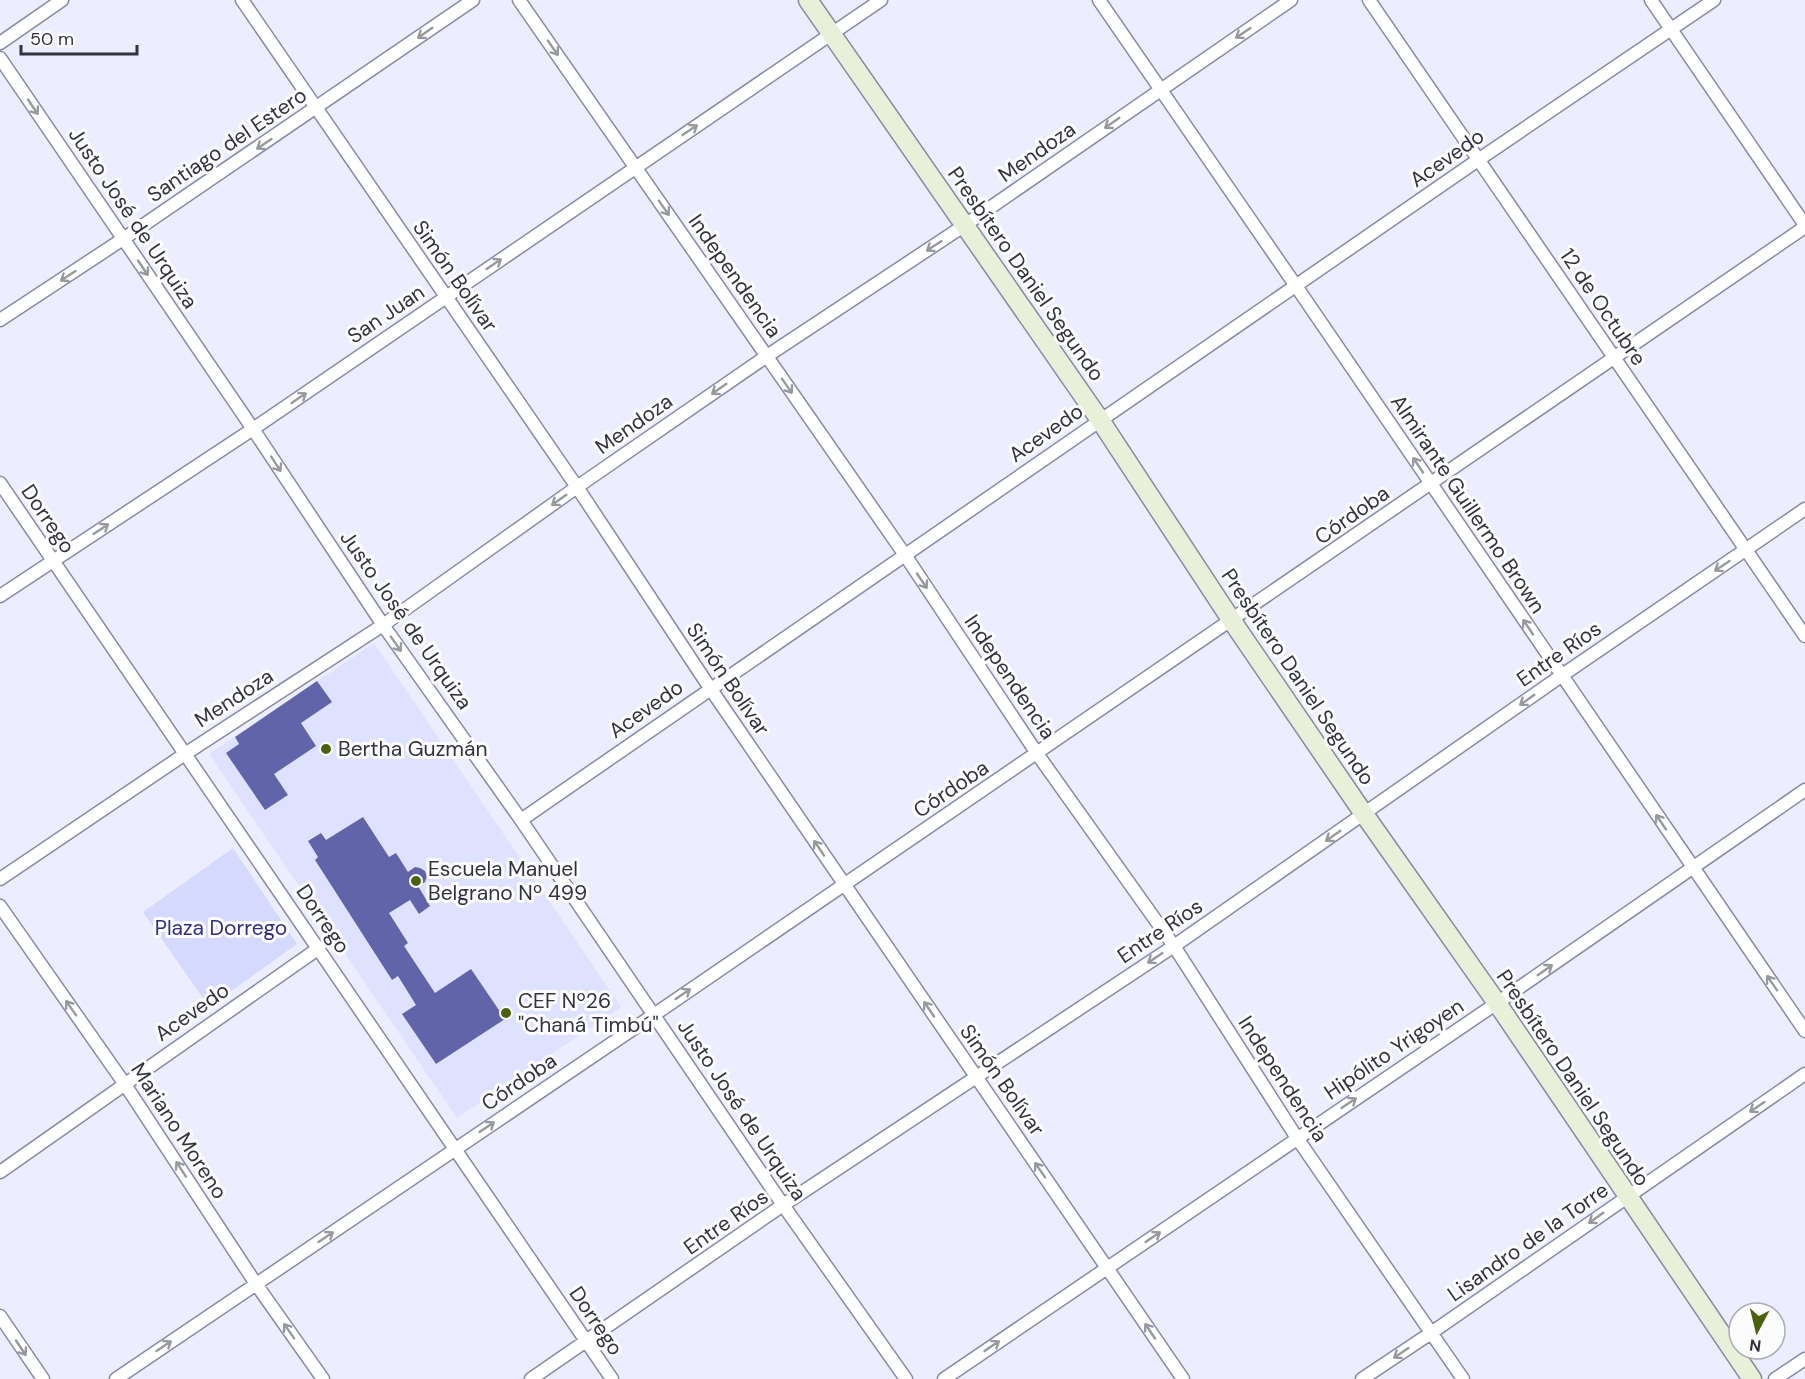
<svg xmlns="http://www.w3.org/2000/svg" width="1805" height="1379" font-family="'DM Sans',sans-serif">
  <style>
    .built { fill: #dee2fe }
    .green { fill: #d5d9fd }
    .building { fill: #6264a9 }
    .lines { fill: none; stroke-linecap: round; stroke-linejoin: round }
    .minor-casing { stroke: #878aa3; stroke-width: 15 }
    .secondary-casing { stroke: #878aa3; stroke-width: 21 }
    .minor { stroke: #fff; stroke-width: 12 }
    .secondary { stroke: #e8f0da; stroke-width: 18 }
    .oneway { stroke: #98999e }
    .poi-dot { fill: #4a620f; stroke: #fcfcfc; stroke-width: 2 }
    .labels { text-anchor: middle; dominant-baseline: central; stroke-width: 6; stroke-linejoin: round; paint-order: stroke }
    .street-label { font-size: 21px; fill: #32333e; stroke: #fcfcfc }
    .poi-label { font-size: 21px; fill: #32333e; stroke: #fcfcfc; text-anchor: start }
    .park-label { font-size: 21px; fill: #332c81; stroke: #fcfcfc }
  </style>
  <rect width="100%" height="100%" fill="#eceeff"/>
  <path class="built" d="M374,643l247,364 -164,111 -248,-364z"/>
  <path class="green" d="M233,848l64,96 -88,63 -66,-95z"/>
  <path class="building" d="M317,681l15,21 -31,21 15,23 -42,28 14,21 -23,15 -39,-57 13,-9 -4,-7z
    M363,817l26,40 7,-4 12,19 7,-5 5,1 5,3 2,5 -2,6 -7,4 12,20 -11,8 -9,-14 -21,13 19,30 -4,3 31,47 36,-24 34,50 -69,45 -34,-50 14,-9 -18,-29 -6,4 -77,-120 3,-3 -10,-16 13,-8 5,7z"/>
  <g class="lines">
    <g class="minor-casing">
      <path id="minor" d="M242,0l335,487 133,201 473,691
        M519,0l386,555 133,200 136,191 123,192 166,241
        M1099,0l197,286 509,745
        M1369,0l436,636
        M1651,0l154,225
        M0,43l62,-43
        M0,58l253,371 130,196 138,195 262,385 123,174
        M0,320l123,-81 350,-239
        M0,483l612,896
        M0,596l253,-167 628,-429
        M521,820l957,-660 236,-160
        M0,879l185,-125 198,-129 194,-138 190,-131 198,-131 326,-225
        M0,906l124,177 132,201 67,95
        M0,1172l319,-224
        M0,1316l43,63
        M116,1379c565,-381 1127,-765 1689,-1152
        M531,1379l252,-174 391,-259 387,-270 244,-167
        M944,1379l553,-376 308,-213
        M1362,1379l69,-46 374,-259
        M1775,1379l30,-20"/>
    </g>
    <g class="secondary-casing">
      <path id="secondary" d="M808,0l292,420 132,201 132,193 133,189 255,376"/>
    </g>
    <use href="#minor" class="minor"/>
    <use href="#secondary" class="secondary"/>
  </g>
  <defs><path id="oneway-shaft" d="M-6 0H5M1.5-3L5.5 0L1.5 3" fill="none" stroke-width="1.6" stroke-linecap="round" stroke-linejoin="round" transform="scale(1.5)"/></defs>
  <g class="oneway">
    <use href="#oneway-shaft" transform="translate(425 33) rotate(145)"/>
    <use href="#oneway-shaft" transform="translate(1243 33) rotate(146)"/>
    <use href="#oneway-shaft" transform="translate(553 48) rotate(55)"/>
    <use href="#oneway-shaft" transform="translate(33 107) rotate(56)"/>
    <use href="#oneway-shaft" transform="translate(1112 123) rotate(145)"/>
    <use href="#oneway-shaft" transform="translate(690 130) rotate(-34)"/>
    <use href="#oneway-shaft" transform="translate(264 144) rotate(146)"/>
    <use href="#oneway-shaft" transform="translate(664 208) rotate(55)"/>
    <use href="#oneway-shaft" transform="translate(934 246) rotate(147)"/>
    <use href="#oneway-shaft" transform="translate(494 264) rotate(-34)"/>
    <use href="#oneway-shaft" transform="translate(143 268) rotate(56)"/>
    <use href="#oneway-shaft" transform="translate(68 276) rotate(147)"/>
    <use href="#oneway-shaft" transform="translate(787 386) rotate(55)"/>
    <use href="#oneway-shaft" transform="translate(719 389) rotate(145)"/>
    <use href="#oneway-shaft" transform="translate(299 398) rotate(-34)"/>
    <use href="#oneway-shaft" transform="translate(276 464) rotate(57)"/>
    <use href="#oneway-shaft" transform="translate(1418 465) rotate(-124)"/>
    <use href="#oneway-shaft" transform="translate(559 500) rotate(145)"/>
    <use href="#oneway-shaft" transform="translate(101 529) rotate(-33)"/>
    <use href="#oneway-shaft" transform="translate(1722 566) rotate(146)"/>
    <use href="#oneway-shaft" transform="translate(922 581) rotate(56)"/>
    <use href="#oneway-shaft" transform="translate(1528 627) rotate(-124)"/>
    <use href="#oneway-shaft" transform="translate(396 644) rotate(55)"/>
    <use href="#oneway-shaft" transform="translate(1527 700) rotate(145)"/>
    <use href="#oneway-shaft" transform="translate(1661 822) rotate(-124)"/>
    <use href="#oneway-shaft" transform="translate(1333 836) rotate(145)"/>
    <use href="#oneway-shaft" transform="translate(819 848) rotate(-124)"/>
    <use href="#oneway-shaft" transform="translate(1155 958) rotate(146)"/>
    <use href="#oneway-shaft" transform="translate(1545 970) rotate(-35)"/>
    <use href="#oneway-shaft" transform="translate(1772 983) rotate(-125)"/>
    <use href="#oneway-shaft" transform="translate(683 994) rotate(-34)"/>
    <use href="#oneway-shaft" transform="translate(71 1008) rotate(-125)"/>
    <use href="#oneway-shaft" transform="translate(929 1009) rotate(-124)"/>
    <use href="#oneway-shaft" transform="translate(1349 1103) rotate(-34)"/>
    <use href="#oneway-shaft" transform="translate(1757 1107) rotate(146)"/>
    <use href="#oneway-shaft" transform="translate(487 1127) rotate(-34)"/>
    <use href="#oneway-shaft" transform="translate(181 1169) rotate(-123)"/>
    <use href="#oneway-shaft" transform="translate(1040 1170) rotate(-125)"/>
    <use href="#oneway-shaft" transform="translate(1596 1218) rotate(145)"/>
    <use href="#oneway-shaft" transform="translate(326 1237) rotate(-34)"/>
    <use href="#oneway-shaft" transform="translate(1153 1237) rotate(-34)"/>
    <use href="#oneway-shaft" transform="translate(289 1331) rotate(-125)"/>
    <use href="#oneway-shaft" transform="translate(1150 1331) rotate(-124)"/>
    <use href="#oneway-shaft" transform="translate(164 1346) rotate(-34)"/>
    <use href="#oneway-shaft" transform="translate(992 1346) rotate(-34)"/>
    <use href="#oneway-shaft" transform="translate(21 1348) rotate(56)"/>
    <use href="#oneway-shaft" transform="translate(1401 1353) rotate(146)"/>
  </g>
  <g class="poi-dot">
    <circle cx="326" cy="749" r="6"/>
    <circle cx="416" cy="881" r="6"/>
    <circle cx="506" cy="1013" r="6"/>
  </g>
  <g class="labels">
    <g class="street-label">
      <text transform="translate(227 145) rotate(-34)">Santiago del Estero</text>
      <text transform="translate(1037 152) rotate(-35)">Mendoza</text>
      <text transform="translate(1447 158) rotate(-35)">Acevedo</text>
      <text transform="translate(133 218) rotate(56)">Justo José de Urquiza</text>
      <text transform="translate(1026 274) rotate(55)">Presbítero Daniel Segundo</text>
      <text transform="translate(455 276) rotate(55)">Simón Bolívar</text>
      <text transform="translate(735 276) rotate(55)">Independencia</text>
      <text transform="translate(1603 307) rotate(56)">12 de Octubre</text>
      <text transform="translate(386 314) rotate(-34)">San Juan</text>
      <text transform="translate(634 424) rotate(-35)">Mendoza</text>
      <text transform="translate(1046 433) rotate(-35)">Acevedo</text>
      <text transform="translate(1468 504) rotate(56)">Almirante Guillermo Brown</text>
      <text transform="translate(1352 515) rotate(-35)">Córdoba</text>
      <text transform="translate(48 519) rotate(56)">Dorrego</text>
      <text transform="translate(406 620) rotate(55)">Justo José de Urquiza</text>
      <text transform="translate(1559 654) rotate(-35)">Entre Ríos</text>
      <text transform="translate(1010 677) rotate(56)">Independencia</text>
      <text transform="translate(1298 677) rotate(56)">Presbítero Daniel Segundo</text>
      <text transform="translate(728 679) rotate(56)">Simón Bolívar</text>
      <text transform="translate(234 698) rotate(-33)">Mendoza</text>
      <text transform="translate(646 709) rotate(-35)">Acevedo</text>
      <text transform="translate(951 789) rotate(-34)">Córdoba</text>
      <text transform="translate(323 919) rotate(56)">Dorrego</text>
      <text transform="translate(1160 931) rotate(-34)">Entre Ríos</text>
      <text transform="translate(192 1012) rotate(-35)">Acevedo</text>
      <text transform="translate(1394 1049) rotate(-34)">Hipólito Yrigoyen</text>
      <text transform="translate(1573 1078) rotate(56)">Presbítero Daniel Segundo</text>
      <text transform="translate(1283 1079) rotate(57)">Independencia</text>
      <text transform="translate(1002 1080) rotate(55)">Simón Bolívar</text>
      <text transform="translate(519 1082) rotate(-34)">Córdoba</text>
      <text transform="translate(742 1110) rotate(56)">Justo José de Urquiza</text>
      <text transform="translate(179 1131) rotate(57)">Mariano Moreno</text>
      <text transform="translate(726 1222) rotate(-35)">Entre Ríos</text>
      <text transform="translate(1528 1242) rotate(-35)">Lisandro de la Torre</text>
      <text transform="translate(596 1321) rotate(56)">Dorrego</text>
    </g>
    <g class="poi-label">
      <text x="338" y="749">Bertha Guzmán</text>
      <text x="428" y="869">Escuela Manuel<tspan x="428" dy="24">Belgrano Nº 499</tspan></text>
      <text x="518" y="1001">CEF Nº26<tspan x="518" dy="24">"Chaná Timbú"</tspan></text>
    </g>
    <g class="park-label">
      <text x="221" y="928">Plaza Dorrego</text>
    </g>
  </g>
  <g transform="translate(1757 1331) rotate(187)"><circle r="28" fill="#fcfcfc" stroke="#abacb0" stroke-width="1.5"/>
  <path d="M0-4.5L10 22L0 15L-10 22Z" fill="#4a620f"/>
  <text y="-9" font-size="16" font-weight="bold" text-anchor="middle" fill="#32333e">N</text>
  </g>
  <path d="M21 45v9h116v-9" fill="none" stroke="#32333e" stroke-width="3"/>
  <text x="30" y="45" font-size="18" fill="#32333e" stroke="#fcfcfc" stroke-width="4.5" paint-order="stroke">50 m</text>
</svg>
